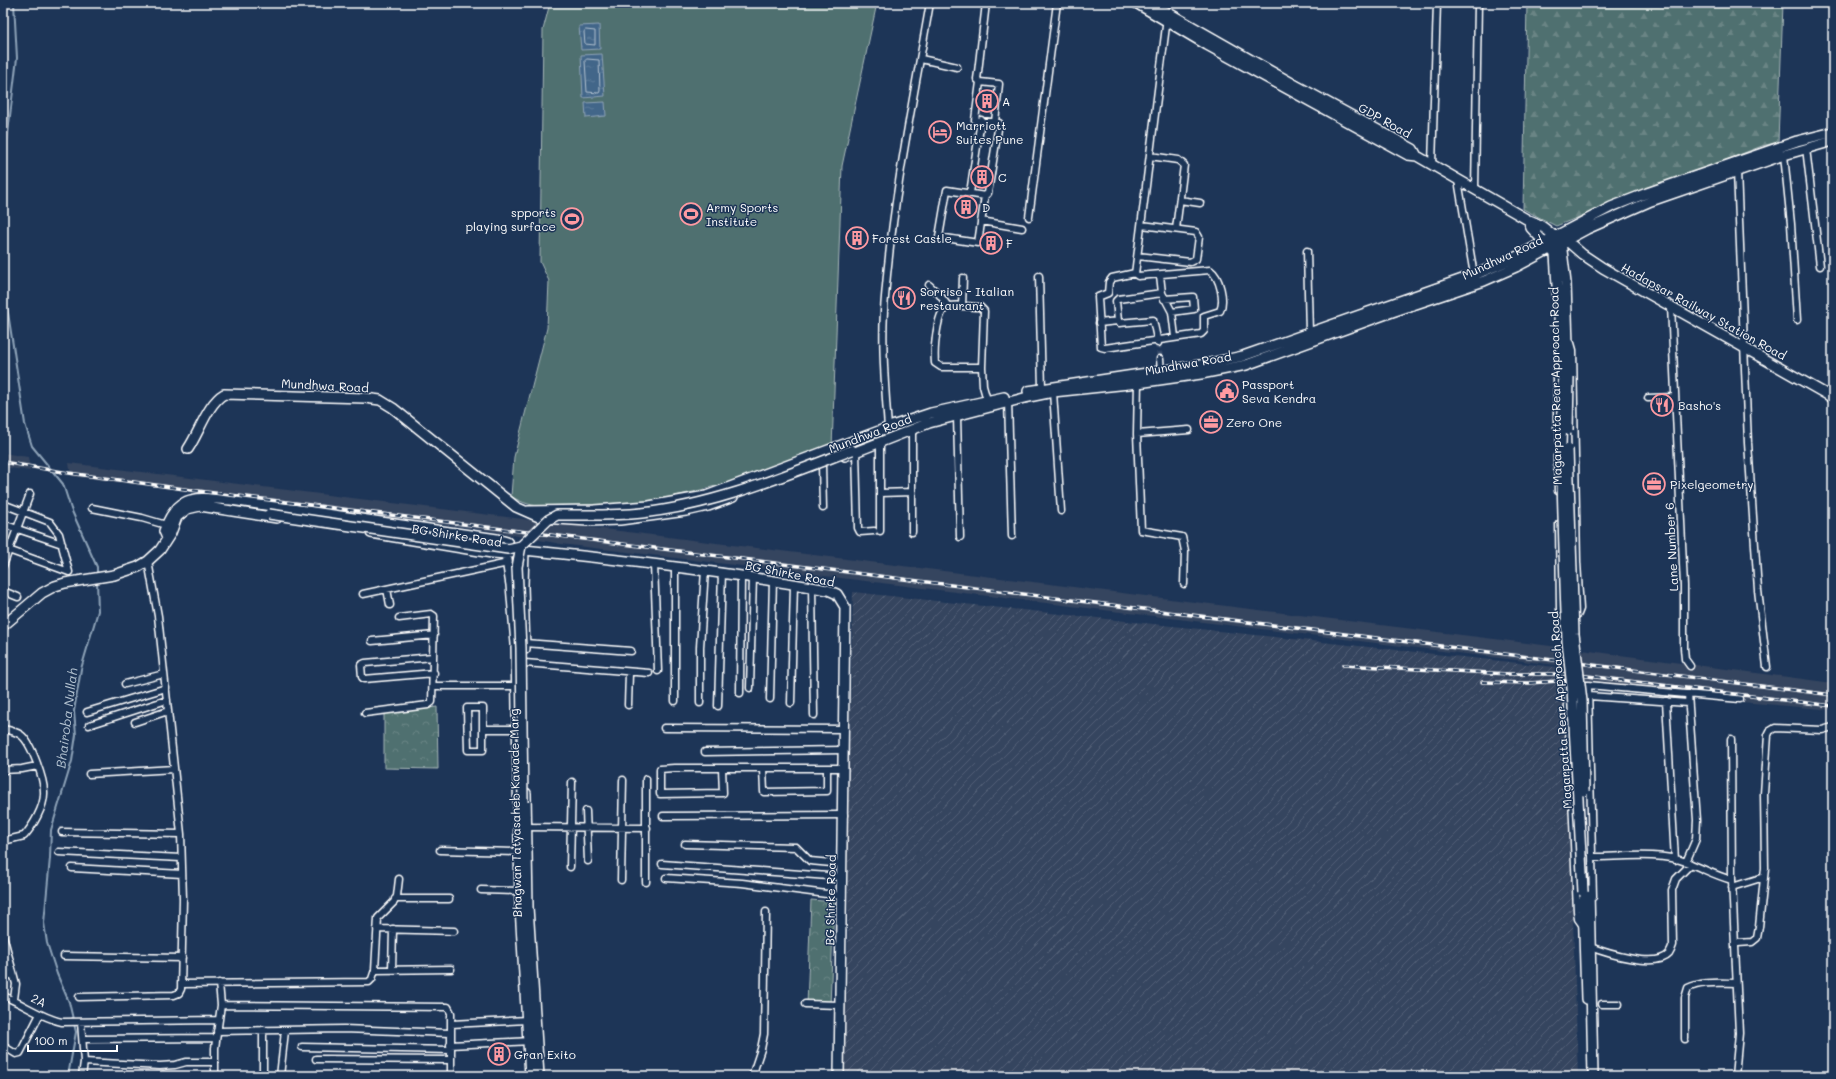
<svg xmlns="http://www.w3.org/2000/svg" width="1836" height="1079" font-family="Mali,sans-serif">
  <style>
    .built { fill: #34445f }
    .industrial { fill: url(#industrial-furrows) }
    .forest { fill: url(#forest-firs); stroke: #a8b8b8 }
    .park { fill: url(#park-crowns); stroke: #a8b8b8 }
    .pitch { fill: #507070; stroke: #a8b8b8 }
    .water { fill: url(#water-ripples); stroke: #8ea3b8 }
    .lines { fill: none; stroke-linecap: round; stroke-linejoin: round }
    .shore { stroke: #b3c2d0; stroke-width: 1 }
    .stream { stroke: #8ea3b8; stroke-width: 2 }
    .street-tunnel { stroke: #344968; stroke-width: 6; stroke-dasharray: 6 3; stroke-linecap: butt }
    .street-casing { stroke: #fff; stroke-width: 9 }
    .secondary-casing { stroke: #fff; stroke-width: 12 }
    .street { stroke: #1d3557; stroke-width: 6 }
    .secondary { stroke: #1d3557; stroke-width: 9 }
    .rail-casing { stroke: #fff; stroke-width: 3.5 }
    .rail { stroke: #1d3557; stroke-width: 2; stroke-dasharray: 6; stroke-linecap: butt }
    .secondary-bridge-casing { stroke: #fff; stroke-width: 12; stroke-linecap: butt }
    .secondary-bridge { stroke: #1d3557; stroke-width: 9 }
    .labels { text-anchor: middle; dominant-baseline: central; stroke-width: 3; stroke-linejoin: round; paint-order: stroke }
    .poi-label { font-size: 12px; fill: #fff; stroke: #1d3557; text-anchor: start }
    .street-label { font-size: 12px; fill: #fff; stroke: #1d3557 }
    .water-label { font-size: 13px; font-style: italic; fill: #b3c2d0; stroke: #1d3557 }
  </style>
  <defs>
    <pattern id="industrial-furrows" width="10" height="10" patternUnits="userSpaceOnUse"><rect width="10" height="10" fill="#34445f"/><path d="M-1 1l2-2M0 10L10 0M9 11l2-2" fill="none" stroke="#526077"/></pattern>
    <pattern id="forest-firs" width="22" height="20" patternUnits="userSpaceOnUse"><rect width="22" height="20" fill="#507070"/><path d="M5 1l3.5 6h-7zM16 11l3.5 6h-7z" fill="#6a8585"/></pattern>
    <pattern id="park-crowns" width="20" height="18" patternUnits="userSpaceOnUse"><rect width="20" height="18" fill="#507070"/><path d="M2 6a3 3 0 1 1 6 0M12 15a3 3 0 1 1 6 0" fill="none" stroke="#6a8585"/></pattern>
    <pattern id="water-ripples" width="26" height="14" patternUnits="userSpaceOnUse"><rect width="26" height="14" fill="#426689"/><path d="M2 4q2-2 4 0t4 0M15 11q2-2 4 0t4 0" fill="none" stroke="#5e7d9b"/></pattern>
  </defs>
  <rect width="100%" height="100%" fill="#1d3557"/>
  <filter id="ink" filterUnits="userSpaceOnUse"><feTurbulence type="fractalNoise" baseFrequency=".025" numOctaves="2"/><feDisplacementMap in="SourceGraphic" scale="8" xChannelSelector="R" yChannelSelector="G"/><feConvolveMatrix kernelMatrix="1 2 1 2 8 2 1 2 1" color-interpolation-filters="sRGB"/></filter>
  <g filter="url(#ink)">
    <path class="built" d="M3,453l25,4 2,14 -27,-4z
      M69,463l1498,185 266,35v27l-255,-22 -5,-5 -7,-1 -1,-16 -1004,-122 -81,-15 -409,-53z"/>
    <path class="industrial" d="M853,592l712,76 13,408h-734l4,-138v-154z"/>
    <path class="forest" d="M1527,3h256l-5,139 -16,4 -206,80 -33,-17z"/>
    <path class="park" d="M437,707l1,62 -54,-1v-55z
      M811,900l23,2 -4,104 -23,-1z"/>
    <path class="pitch" d="M550,3h327l-35,163 -10,282c-60,20 -120,43 -183,53 -21,4 -43,3 -64,4 -25,2 -52,6 -74,-9l3,-39 33,-129 2,-47 -9,-19 3,-232z"/>
    <path class="water" d="M599,25l1,24 -19,1 -2,-24z
      M602,54l3,42 -22,2 -2,-43z
      M605,102l1,14 -20,2 -1,-15z"/>
    <g class="lines">
      <path class="shore" d="M586,30l9,1v14l-10,-1 -1,-12z
        M587,59l12,1 1,31 -1,2 -12,-1 -2,-31z"/>
      <path class="stream" d="M3,174l14,-116 -3,-55
        M3,280l22,144 7,22 31,38 8,25 26,58v9
        M68,1076l8,-44 -7,-30 -12,-28 -10,-31 -3,-20 6,-65 1,-28 21,-69 4,-26 -2,-24 7,-42 17,-58 -1,-31"/>
      <path class="street-tunnel" d="M1158,343l2,16"/>
      <g class="street-casing">
        <path id="street" d="M921,59l36,8
          M980,82l19,2 -4,38
          M1806,148l14,118
          M1784,155l7,69 6,96
          M1150,156l28,4 6,5 -8,64
          M1432,165l5,-162
          M1737,171l11,272 10,147 9,77
          M1458,180l16,95
          M947,190l38,6 -7,47 -39,-6z
          M1475,190l3,-187
          M970,193l11,-73
          M985,196l3,-3 11,-70 -24,-3 5,-38 -3,-3 1,-7 8,-69
          M1180,200l20,3
          M1029,217l28,-214
          M981,221l41,7
          M1307,251l2,82
          M1138,256l52,6 6,-3 3,-22 -3,-5 -54,-7
          M1135,273l-23,5 -3,4 -1,11 -10,4 3,50 4,1 96,-14 3,-3v-15l16,-5c5,-11 0,-34 -10,-41l-72,6 -3,-2 32,-256
          M1160,275l2,18 10,19 3,25
          M1039,276l3,112
          M929,285l10,9 9,12
          M1164,299l29,-2 1,12 -22,3
          M962,306l1,-28
          M1671,306l13,280v62l1,11 5,7
          M1099,323l19,-2
          M1158,343l-5,-23 -34,3 -1,-2 -2,-20 2,-2 44,-6
          M1160,359l1,12
          M982,367l2,-56 -4,-4c-10,0 -22,-3 -31,-1 -13,2 -15,46 -14,57l6,4h41l1,19 4,14
          M1138,381l-1,53 4,96 41,7 3,14 -1,33
          M1053,392l8,119
          M1648,398l27,-1
          M1008,401l4,135
          M957,416l3,121
          M1557,427v-61l2,-8
          M888,428c-3,-43 -7,-88 -3,-131 8,-99 28,-196 45,-294
          M1137,434l52,-4
          M856,451l2,77 2,4 14,-1
          M1557,456l1,35
          M822,464l1,44
          M880,493l32,-1
          M3,504l47,18 9,12 10,38
          M92,508l50,10 24,7
          M3,524l59,20
          M1559,524l1,86 2,4h16l2,-5 -3,-47 -4,-212 -2,-7
          M880,531v-88
          M912,532v-103
          M3,548l66,24
          M654,564l4,107
          M3,566l27,-72
          M812,587l2,128
          M387,589l3,16
          M3,591l15,6
          M363,594l145,-31
          M372,641l62,-6
          M525,643l106,8
          M433,657l-68,6 -4,2 1,12 2,2 70,-6
          M525,663l124,10
          M125,684l39,-10
          M1588,685l5,212
          M434,686h83
          M750,688l3,-111
          M740,693l1,-118
          M1589,696l99,7
          M770,699l3,-119
          M675,701v-135
          M1666,701l9,159
          M700,703v-56l5,-77
          M791,703l3,-119
          M628,705l1,-32
          M718,706l4,-134
          M467,708h16v42h-15z
          M87,712l79,-24
          M365,713l63,-8 4,-3 2,-86 -3,-2 -32,4
          M135,722l33,-11
          M89,725l78,-25
          M664,728l180,1
          M3,729c6,1 12,2 18,6 10,7 24,46 23,59 0,13 -11,32 -20,42l-21,5
          M483,729h34
          M1731,739l1,141 7,153 -4,43
          M705,752l138,-2
          M722,768l1,25 -63,1v-25l14,-1h169
          M763,768l1,24 63,-1v-23
          M3,770l19,-1 15,-3
          M89,774l85,-5
          M646,779v103
          M586,811l2,50
          M663,816l181,-1
          M524,827l123,1
          M62,832l119,2
          M685,844l111,3 14,14 32,3
          M440,850l79,2
          M59,852l122,6
          M1593,857c28,0 67,-5 93,5 16,6 30,14 46,18
          M1686,862l10,-23 1,-19 -9,-126
          M662,864l180,13
          M570,867l2,-85
          M72,868l110,6
          M666,878l76,5 100,13
          M621,880l2,-100
          M1732,887l32,-10
          M481,890l38,1
          M395,899h54
          M1583,926l-5,-7 -1,-8 -10,-226h21l152,14
          M377,929l77,2
          M3,935l13,49 -2,15
          M1738,943l14,-1 5,-4 2,-11 6,-59 -1,-74 4,-59 2,-4 5,-3 47,2 11,-3
          M1590,947c16,6 66,22 79,7 2,-3 3,-6 4,-9l-1,-55 4,-11 15,-15
          M64,956l118,2
          M375,970l76,-1
          M392,970l1,-41
          M3,972l10,4
          M181,984l188,-2 3,-3 3,-9 3,-52 16,-16 3,-6 2,-17
          M3,996c20,7 38,22 59,26l157,-2
          M79,997l95,-2 5,-2 2,-4 2,-90 -2,-65 -23,-218 -10,-55
          M805,1004l35,1
          M1602,1004h17
          M221,1005l227,2 3,6v63
          M81,1022l3,40 -2,14
          M451,1024l76,-4
          M217,1031l127,-2 106,4
          M83,1039l133,-1
          M1685,1039v-41l3,-10c13,-7 33,-5 48,-5
          M450,1045l81,-4
          M3,1046l13,8 4,-1 20,-39
          M302,1047l149,3
          M316,1059l135,1
          M84,1062l76,4 15,-1 11,-3h28
          M215,1076v-28l6,-43 -2,-22
          M263,1076v-46
          M280,1076l5,-45
          M752,1076l9,-27 3,-15 2,-122"/>
      </g>
      <g class="secondary-casing">
        <path id="secondary" d="M1136,3l71,42 201,110 9,1 111,64c13,3 23,14 33,22l5,41 3,94
          M1151,3l146,83 116,63 4,7
          M1528,220l3,8 24,26 8,125
          M1566,240l16,14 21,14 230,130
          M1028,391l172,-26 43,-9 231,-81 38,-16 99,-52 36,-14 150,-52 36,-9
          M188,449c11,-16 20,-46 36,-55l141,4 15,2 13,8 123,99 25,11 47,3 32,-1 66,-9 22,-5 25,-9
          M845,456l84,-33 95,-25 29,-6 85,-9 63,-9 45,-9 146,-53 92,-31 32,-14 71,-38 64,-28 133,-46 49,-14
          M528,511l66,-1 55,-4 57,-10 186,-70 39,-13 73,-16
          M371,533l121,20 14,1 18,-4c102,10 203,22 304,40l9,4 8,13 -6,469
          M167,538l-3,-7c14,-39 33,-33 67,-31l266,39 10,3 9,11
          M524,550l-1,36 2,63
          M506,554l5,31 5,59 4,263 10,169
          M3,626l39,-33 13,-7 10,-3 49,-8 24,-8 10,-6 12,-11 11,-17 6,-16 10,-8 13,-3 77,12
          M526,793l2,114 11,169
          M1589,890l4,186
          M1583,900l3,99"/>
      </g>
      <use href="#street" class="street"/>
      <use href="#secondary" class="secondary"/>
      <g class="rail-casing">
        <path id="rail" d="M3,462l66,11 137,19 1627,203
          M1343,665l166,9h62l262,32
          M1482,682l47,1 43,-3"/>
      </g>
      <use href="#rail" class="rail"/>
      <g class="secondary-bridge-casing">
        <path id="secondary-bridge" d="M1563,379l-2,66 4,139 2,57 5,47 11,204
          M1568,430l1,-53
          M1568,449l6,185 8,67 2,90
          M269,514l239,35 13,-3 27,-26 9,-5c28,0 57,1 85,-2 73,-8 142,-37 210,-63
          M521,546l-4,21 4,81 2,154"/>
      </g>
      <use href="#secondary-bridge" class="secondary-bridge"/>
    </g>
  </g>
  <defs>
    <g id="building-ring" transform="scale(1.15)"><circle r="9.5" fill="#1d3557" stroke="#ff9aa2" stroke-width="1.5"/><path d="M-4-6H4V6H1V3H-1V6H-4ZM-2.5-4.3h1.7v1.8h-1.7ZM.8-4.3h1.7v1.8H.8ZM-2.5-1h1.7V.8h-1.7ZM.8-1h1.7V.8H.8Z" fill="#ff9aa2"/></g>
    <g id="hotel-ring" transform="scale(1.15)"><circle r="9.5" fill="#1d3557" stroke="#ff9aa2" stroke-width="1.5"/><path d="M-6-4.5h1.5V1H6V5H4.5V3h-9V5H-6ZM-4 0a1.8 1.8 0 1 1 3.6 0ZM.5 0V-2.5h3Q6-2.5 6 0Z" fill="#ff9aa2"/></g>
    <g id="stadium-ring" transform="scale(1.15)"><circle r="9.5" fill="#1d3557" stroke="#ff9aa2" stroke-width="1.5"/><path d="M0-5a6.5 5 0 1 0 0 10a6.5 5 0 1 0 0-10ZM-3.5-1.8h7v3.6h-7Z" fill="#ff9aa2"/></g>
    <g id="restaurant-ring" transform="scale(1.15)"><circle r="9.5" fill="#1d3557" stroke="#ff9aa2" stroke-width="1.5"/><path d="M-5-6h1v4h1v-4h1v4h1v-4h1v5L-1.5 .5V6h-2V.5L-5-1ZM5-6V6H3V1.5H1.5Q1.5-4 5-6Z" fill="#ff9aa2"/></g>
    <g id="civic-ring" transform="scale(1.15)"><circle r="9.5" fill="#1d3557" stroke="#ff9aa2" stroke-width="1.5"/><path d="M-.6-6.5H3V-4.5H.6V-3L4-1V1h2V6H-6V1h2V-1L-.6-3ZM-1.2 2.5V6h2.4V2.5Z" fill="#ff9aa2"/></g>
    <g id="office-ring" transform="scale(1.15)"><circle r="9.5" fill="#1d3557" stroke="#ff9aa2" stroke-width="1.5"/><path d="M-6-3h4V-5.5h4V-3h4V5H-6ZM-1-4.5V-3h2v-1.5ZM-6 0V1H6V0Z" fill="#ff9aa2"/></g>
  </defs>
  <g fill-rule="evenodd">
    <use href="#building-ring" x="987" y="101"/>
    <use href="#hotel-ring" x="940" y="132"/>
    <use href="#building-ring" x="982" y="177"/>
    <use href="#building-ring" x="966" y="207"/>
    <use href="#stadium-ring" x="691" y="214"/>
    <use href="#stadium-ring" x="572" y="219"/>
    <use href="#building-ring" x="857" y="238"/>
    <use href="#building-ring" x="991" y="243"/>
    <use href="#restaurant-ring" x="904" y="298"/>
    <use href="#civic-ring" x="1227" y="391"/>
    <use href="#restaurant-ring" x="1662" y="405"/>
    <use href="#office-ring" x="1211" y="422"/>
    <use href="#office-ring" x="1654" y="484"/>
    <use href="#building-ring" x="499" y="1054"/>
  </g>
  <g class="labels">
    <g class="poi-label">
      <text x="1002" y="101">A</text>
      <text x="956" y="125">Marriott<tspan x="956" dy="14">Suites Pune</tspan></text>
      <text x="998" y="177">C</text>
      <text x="706" y="207">Army Sports<tspan x="706" dy="14">Institute</tspan></text>
      <text x="982" y="207">D</text>
      <text x="556" y="212" text-anchor="end">spports<tspan x="556" dy="14">playing surface</tspan></text>
      <text x="872" y="238">Forest Castle</text>
      <text x="1006" y="243">F</text>
      <text x="920" y="291">Sorriso - Italian<tspan x="920" dy="14">restaurant</tspan></text>
      <text x="1242" y="384">Passport<tspan x="1242" dy="14">Seva Kendra</tspan></text>
      <text x="1678" y="405">Basho's</text>
      <text x="1226" y="422">Zero One</text>
      <text x="1670" y="484">Pixelgeometry</text>
      <text x="514" y="1054">Gran Exito</text>
    </g>
    <g class="street-label">
      <text transform="translate(1385 120) rotate(29)">GDP Road</text>
      <text transform="translate(1502 257) rotate(-25)">Mundhwa Road</text>
      <text transform="translate(1704 311) rotate(29)">Hadapsar Railway Station Road</text>
      <text transform="translate(1188 363) rotate(-10)">Mundhwa Road</text>
      <text transform="translate(325 385) rotate(3)">Mundhwa Road</text>
      <text transform="translate(1555 386) rotate(-91)">Magarpatta Rear Approach Road</text>
      <text transform="translate(870 433) rotate(-21)">Mundhwa Road</text>
      <text transform="translate(457 535) rotate(9)">BG Shirke Road</text>
      <text transform="translate(1671 547) rotate(-93)">Lane Number 6</text>
      <text transform="translate(790 573) rotate(11)">BG Shirke Road</text>
      <text transform="translate(1560 710) rotate(-94)">Magarpatta Rear Approach Road</text>
      <text transform="translate(515 813) rotate(-91)">Bhagwan Tatyasaheb Kawade Marg</text>
      <text transform="translate(830 900) rotate(-89)">BG Shirke Road</text>
      <text transform="translate(39 1000) rotate(27)">2A</text>
    </g>
    <g class="water-label">
      <text transform="translate(66 718) rotate(-83)">Bhairoba Nullah</text>
    </g>
  </g>
  <rect width="1836" height="1079" fill="none" stroke="#1d3557" stroke-width="16"/>
  <rect x="8" y="8" width="1820" height="1063" fill="none" stroke="#fff" stroke-width="1.5" filter="url(#ink)"/>
  <path d="M28 1045v6h89v-6" fill="none" stroke="#ffffff" stroke-width="2"/>
  <text x="34" y="1045" font-size="12" fill="#ffffff" stroke="#1d3557" stroke-width="3" paint-order="stroke">100 m</text>
</svg>
